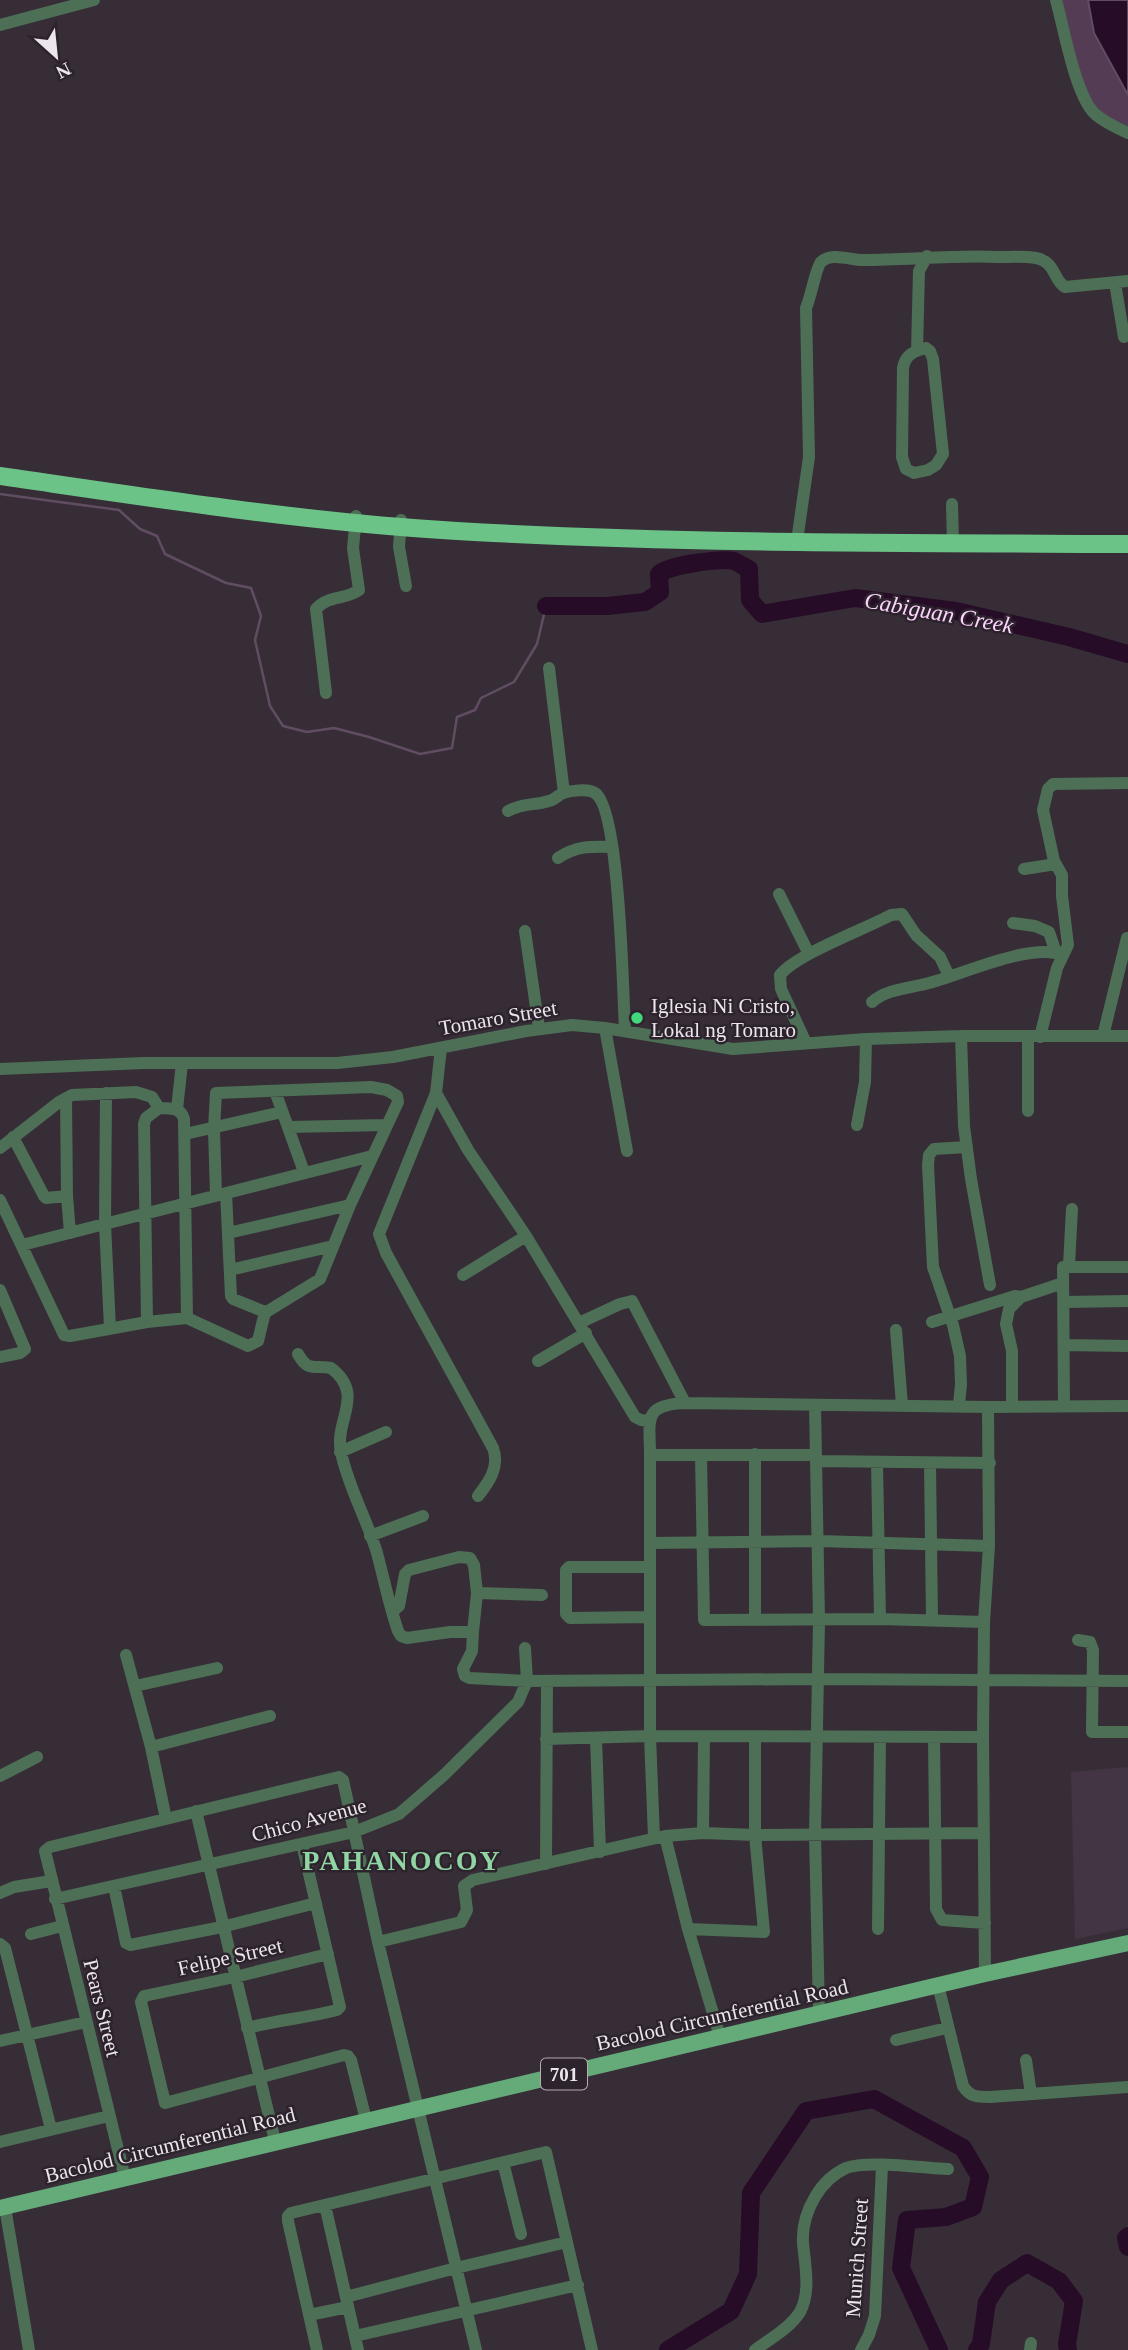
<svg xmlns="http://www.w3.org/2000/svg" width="1128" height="2350" font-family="'Times New Roman',serif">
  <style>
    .built { fill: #433543 }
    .green { fill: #553c55 }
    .water { fill: #260c27; stroke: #614d62; stroke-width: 2 }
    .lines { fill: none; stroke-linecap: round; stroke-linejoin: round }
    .stream { stroke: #614d62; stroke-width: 2.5 }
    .river { stroke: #260c27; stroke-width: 18 }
    .minor { stroke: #4d6f56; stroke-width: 12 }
    .major { stroke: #64ab79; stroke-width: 16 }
    .highway { stroke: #6cc387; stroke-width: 18 }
    .poi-dot { fill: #41d77c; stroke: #2d232d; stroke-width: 2.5 }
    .labels { text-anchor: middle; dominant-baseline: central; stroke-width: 5; stroke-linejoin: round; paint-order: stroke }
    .shield { fill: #2d232d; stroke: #b3abb2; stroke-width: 2 }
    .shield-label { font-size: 19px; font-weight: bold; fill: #ece5eb }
    .poi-label { font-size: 21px; fill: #ece5eb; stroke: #2d232d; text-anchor: start }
    .street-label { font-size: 21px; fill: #ece5eb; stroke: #2d232d }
    .water-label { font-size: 23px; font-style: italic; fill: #fed3fe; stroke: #2d232d }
    .district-label { font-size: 28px; font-weight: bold; letter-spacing: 2px; fill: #90d5a3; stroke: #2d232d }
  </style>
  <rect width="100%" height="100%" fill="#372d37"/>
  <path class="built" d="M1128,1767v161l-53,11 -4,-167z"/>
  <path class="green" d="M1056,0h32l6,33 34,62v38l-35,-21z"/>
  <path class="water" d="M1088,0h40v95l-34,-62z"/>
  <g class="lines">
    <path class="stream" d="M0,494l119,16 21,19 17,7 8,18 61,29 25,5 10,28 -6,24 15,66 13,20 24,6 27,-4 35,9 51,17 32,-6 5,-31 18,-7 6,-12 33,-16 23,-38 9,-38"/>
    <path class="river" d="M546,606h61l38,-4 15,-10 -1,-18c9,-9 62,-16 75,-13 5,2 10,6 15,8l1,31 12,14 93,-16 101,13 113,26 59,17
      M1128,2236l-2,2 2,9
      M668,2350l63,-39 17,-37 3,-81 55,-82 68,-12 89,49 17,29 -7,30 -27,10 -39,3 -6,48 38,82
      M977,2350l4,-6 6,-42 14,-22 26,-17 32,18 15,20 -7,43 1,6"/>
    <path class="minor" d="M1056,0c8,28 19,95 39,114 9,8 22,14 33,19
      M0,25l94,-25
      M1115,283l9,54
      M926,348l4,3 3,8 10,95 -7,11 -8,5 -14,3 -8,-4 -4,-12 1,-89c2,-13 11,-17 23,-20z
      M917,351l2,-80 8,-15
      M952,504l1,39
      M401,520l-2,27 7,39
      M797,541l12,-84 -3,-149c5,-11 10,-41 15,-46 10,-10 29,-2 42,-2 45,0 89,-5 135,-3 12,0 26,-1 38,1 20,4 17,22 29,29l63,-6
      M549,668l15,125
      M326,693l-10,-84c12,-14 30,-9 43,-19l-6,-42 3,-32
      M508,811c17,-9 25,-5 41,-10 6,-1 9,-6 14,-8 7,-2 25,-5 32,0 25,15 28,203 30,238
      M558,858c18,-12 32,-12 54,-11
      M1024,869l32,-5
      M779,894l30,60
      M1013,923l22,3 14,6 7,21
      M525,931l14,97
      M872,1002c14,-13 39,-14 57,-19 32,-8 102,-41 133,-28
      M605,1028l22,123
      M961,1036l3,90 7,53 19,106
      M1103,1036l24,-98
      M1040,1037l17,-69 11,-23 -6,-49v-21l-8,-14 -11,-51 5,-21 5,-5 75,-1
      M806,1043l-25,-54 -1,-14c17,-21 83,-45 111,-60l11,-1 14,21 24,22 9,19
      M441,1048l-5,45 -57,141 7,19 107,195c7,19 -4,34 -15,48
      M0,1069l144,-6h193l56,-6 133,-26 46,-6 33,3 128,21 133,-10 95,-3h167
      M275,1091l29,81
      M106,1093l-1,131 5,104
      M436,1093l32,57 58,86 109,181 6,3 9,1
      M159,1108c11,1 22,-1 25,11l3,199
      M177,1109l5,-46
      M1028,1111v-74
      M857,1125l8,-43 1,-43
      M288,1127l99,-2
      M185,1134l97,-22
      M13,1137l31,59 2,2 21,-2 -1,-98
      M0,1148l59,-46 13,-7 64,-3 16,5 7,11 -13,10 -2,6 3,198
      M216,1195l-2,-66 2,-36 155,-6 16,3 10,6 1,6 -48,103 -30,74 -52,32 -3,1 -32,-13 -2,-3 -5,-103
      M67,1196l3,37
      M0,1200l64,135 6,1 77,-14 40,-4 61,28 10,-5 7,-29
      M228,1233l122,-28
      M22,1245l350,-89
      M1069,1265l3,-56
      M230,1270l103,-24
      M463,1275l63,-39
      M0,1290l25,59 -5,4 -20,4
      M1064,1302l64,-1
      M932,1322l83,-26 6,1
      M579,1323l41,-19 12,-3 53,102
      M896,1330l6,75
      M1064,1345l64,1
      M298,1354c10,18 15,11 33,14 35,27 3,52 10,84 7,35 26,67 36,101 7,26 12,52 21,78l3,5 6,2 43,-6h23l-1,19 -9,18 2,7 4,2 58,3 291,-2 310,2
      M538,1361l48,-28
      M815,1405l4,215 -4,214 4,179
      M959,1405l2,-21 -1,-28 -7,-31 -20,-58 -5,-102 1,-10 5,-6 33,-2
      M1012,1406v-55l-6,-27 3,-15 12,-12 42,-14
      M1064,1406l-1,-139h65
      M340,1452l46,-20
      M650,1455h166
      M701,1455l3,165 176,-1 104,3
      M816,1461l174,2
      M877,1463l3,156
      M930,1463l2,157
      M370,1536l53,-20
      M650,1543l168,-2 171,5
      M392,1612l7,-6 6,-32 4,-4 50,-13 11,1 4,7 3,28
      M650,1617l-80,1 -4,-4v-44l3,-3h81
      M755,1620v-166
      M473,1632l4,-39 65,2
      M1078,1640l12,2 3,8 -1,82h36
      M126,1655l25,92
      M135,1686l82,-18
      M934,1737l2,172 6,11 43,3
      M596,1738l4,114
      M546,1739l104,-3 333,1
      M0,1776l37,-19
      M196,1811l79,330
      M166,1819l-15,-72 119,-31
      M703,1833l1,-95
      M665,1836l23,93 32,108
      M654,1837l-4,-101v-281c0,-35 -8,-50 35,-52l303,4 140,-1
      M546,1864l1,-183
      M114,1886l12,57 4,2 92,-18 94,-24
      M0,1893l14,-6 37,-6
      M55,1899l299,-67 45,-18 45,-39 74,-73 9,-21 -2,-33
      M688,1929l76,3 -9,-97v-97
      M878,1929l2,-192
      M31,1934l31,-8
      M378,1942l83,-20 6,-12 -3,-24 9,-6 192,-44 38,-3 52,2 228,-2
      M0,1944l5,4 46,181
      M328,1954l-93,23 -91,19 -3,6 24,101 179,-48 4,1 3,4 15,60
      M985,1974l-2,-237 1,-115 5,-76 -1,-139
      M938,1985l25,101c7,11 14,11 27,11l138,-10
      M247,2028c30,-8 60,-10 90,-18l3,-3 -38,-163
      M896,2040l51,-12
      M0,2041l86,-19
      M1026,2060l5,34
      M0,2142l109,-26
      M503,2162l18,72
      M125,2178l-80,-327 5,-4 289,-70 4,3 35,162 98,408
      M325,2205l33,145
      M5,2207l24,143
      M346,2297l110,-29 111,-26
      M309,2315l39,-8
      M355,2336l223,-51
      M317,2350l-29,-129v-5l3,-3 255,-61 46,198
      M755,2350c15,-11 35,-22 45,-38 11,-20 5,-47 3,-69 -1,-17 3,-31 12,-46 7,-12 18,-23 31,-29 21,-8 77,0 102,1
      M861,2350l8,-15 6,-19 7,-150
      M1030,2350l1,-7"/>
    <path class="major" d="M0,2208l985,-234 143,-31"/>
    <path class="highway" d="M0,476c152,22 304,46 457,55 223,13 448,12 671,13"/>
  </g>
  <circle class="poi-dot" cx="637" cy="1018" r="7"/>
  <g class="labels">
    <rect class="shield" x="541" y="2058.5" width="46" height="31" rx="5"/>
    <g class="shield-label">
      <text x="564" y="2074">701</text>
    </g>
    <g class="poi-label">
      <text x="651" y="1006">Iglesia Ni Cristo,<tspan x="651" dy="24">Lokal ng Tomaro</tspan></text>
    </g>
    <g class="street-label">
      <text transform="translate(498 1018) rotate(-10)">Tomaro Street</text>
      <text transform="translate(309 1820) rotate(-15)">Chico Avenue</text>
      <text transform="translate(230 1957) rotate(-13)">Felipe Street</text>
      <text transform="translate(102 2008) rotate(76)">Pears Street</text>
      <text transform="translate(722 2015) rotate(-13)">Bacolod Circumferential Road</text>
      <text transform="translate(170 2145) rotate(-14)">Bacolod Circumferential Road</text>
      <text transform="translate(857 2258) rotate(-86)">Munich Street</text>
    </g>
    <g class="water-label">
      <text transform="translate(939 613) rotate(10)">Cabiguan Creek</text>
    </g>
    <g class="district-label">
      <text x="402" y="1860">PAHANOCOY</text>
    </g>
  </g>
  <g transform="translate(56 56) rotate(153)" stroke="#2d232d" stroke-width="5" paint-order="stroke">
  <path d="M0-5L12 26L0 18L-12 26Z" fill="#ece5eb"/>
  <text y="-10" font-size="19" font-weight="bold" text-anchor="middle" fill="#ece5eb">N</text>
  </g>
</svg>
